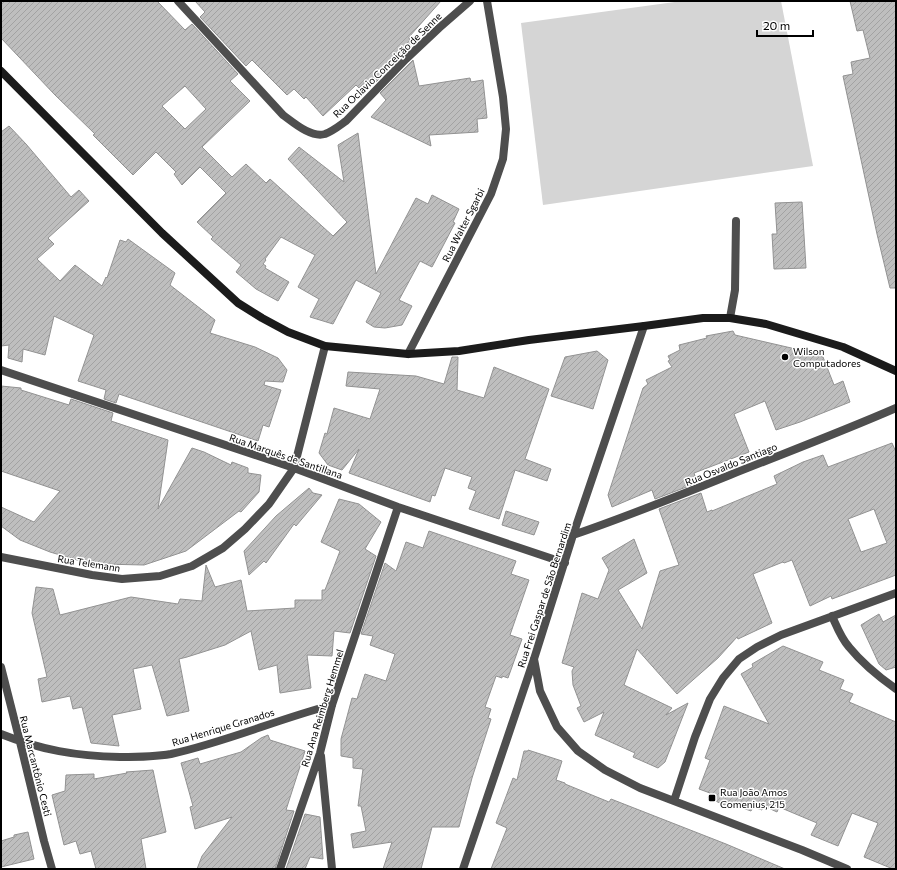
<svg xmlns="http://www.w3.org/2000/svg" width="897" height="870" font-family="Commissioner,sans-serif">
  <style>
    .pitch { fill: #d5d5d5 }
    .building { fill: url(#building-hatch); stroke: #929292; fill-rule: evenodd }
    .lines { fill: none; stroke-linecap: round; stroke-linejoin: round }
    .service { stroke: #4e4e4e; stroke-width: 8 }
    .minor { stroke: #4e4e4e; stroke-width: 8 }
    .secondary { stroke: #1b1b1b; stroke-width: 8 }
    .poi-dot { fill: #000; stroke: #fff; stroke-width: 1.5 }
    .labels { text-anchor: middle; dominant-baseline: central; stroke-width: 3; stroke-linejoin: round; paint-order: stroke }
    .street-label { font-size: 10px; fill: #000; stroke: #fff }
    .poi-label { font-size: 10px; fill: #000; stroke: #fff; text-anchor: start }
  </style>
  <defs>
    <pattern id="building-hatch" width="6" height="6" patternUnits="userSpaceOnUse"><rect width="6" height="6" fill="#bebebe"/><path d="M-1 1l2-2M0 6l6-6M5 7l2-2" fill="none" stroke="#a2a2a2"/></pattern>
  </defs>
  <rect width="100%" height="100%" fill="#fff"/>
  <path class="pitch" d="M682,1h99l32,165 -270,39 -22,-182z"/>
  <path class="building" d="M1,1h156l28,29 7,-6 46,50 -8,7 20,20 -48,46 30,30 14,-13 20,19 4,-4 63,57 14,-14 -59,-63 11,-12 45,35 -6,-37 20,-12 18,141 40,-76 12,6 4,-9 27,14 -6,13 2,1 -23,44 -12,-6 -21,39 13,6 -10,19 -17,3 -11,-1 -8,-5 15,-29 -25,-13 -23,44 -23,-7 9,-18 -21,-12 17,-32 -34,-18 -16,22 1,1 -3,4 3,2 -1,2 24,14 -11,19 -22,-12 -20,-17 5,-7 -30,-26 2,-2 -16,-15 29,-29 -26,-26 -18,18 -8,-11 2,-2 -20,-20 -23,23 -40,-40 2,-1 -40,-39 -54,-57zM185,86l21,23 -21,20 -23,-23z
    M195,1h246l-32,36 2,10 -38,38 -5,-5 -9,8 -3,-3 -33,31 -17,-19 -2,2 -10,-10 -7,6 -35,-35 -6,6 -46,-49 5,-5z
    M850,1h46v287h-6l-13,-54 -34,-158 10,-2 -2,-12 19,-4 -7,-28 -6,1z
    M413,60l6,26 51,-8 1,4 12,-2 4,38 -10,1 1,13 -49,3 2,11 -60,-29 15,-17 -6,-7z
    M9,126l17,18 45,53 8,-7 10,11 -41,37 6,6 -17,15 23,22 15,-16 27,21 4,-9 1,1 13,-38 6,2 2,-3 47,34 -5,12 45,35 -5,13 45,14 23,11 9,12 -4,12 -18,-1 -1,4 17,5 -12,37 -6,-2 -5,16 -139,-47 -3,9 -12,-4 2,-9 -28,-9 16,-46 -40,-19 -9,39 -22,-6 -1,13 -14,-4 1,-13 -8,1v-214z
    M802,202l4,66 -32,1 -2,-35h5l-2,-31z
    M733,331l2,4 65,15 23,7 11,28 9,-4 7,21 -50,20 -24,8 -11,-29 -31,13 15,38 -55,21 3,9 -8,4 -34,13 -3,-9 -40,17 -4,-12 35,-107 5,-4 -2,-4 26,-13 -4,-6 2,-1 -2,-4 12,-6 -1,-5 28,-7 -1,-2z
    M597,351l11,9 -15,49 -42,-13 14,-39z
    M452,357h6l-1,33 27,8 10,-31 55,22 -24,70 26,10 -4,12 -32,-11 -16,49 -30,-10 7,-18 -8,-3 4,-11 -27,-9 -10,28 -3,-1 -2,7 -81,-29 10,-24 -17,21 -14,-5 -9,-12 6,-20 2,1 7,-26 36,11 10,-30 -34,-3 2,-14 68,4 28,8z
    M1,386l20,2v2l48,15 2,-6 42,14 -2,8 57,19 -10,69 34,-61 12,4 27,13 1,-3 16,6v5l13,2 -2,17 -18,20 -2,-1 -53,40 -42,14 -43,-1 -24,-4 -27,-8 -30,-12 -19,-14v-19l33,15 26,-31 -59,-20z
    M892,443l4,9v123l-64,24 -1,-3 -21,10 -18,-46 -8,3 -1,-1 -30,12 19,49 -34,16 -1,-2 -19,21 -41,36 -40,-45 -13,36 48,23 -6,7 22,-12 -23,59 -7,6 -25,-11 2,-4 -40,-18 9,-23 -20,10 -7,-14 4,-2 -8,-21 -1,-14 2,-4 -12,-4 20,-70 16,6 11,-29 -7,-12 32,-19 13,34 -29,17 24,39 18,-58 19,-6 -20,-56 42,-16 6,19 5,-2v1l65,-27 -3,-8 29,-14 20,-7 5,12zM874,509l13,34 -26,9 -13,-33z
    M309,488l4,5 9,2 -26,31 -2,-2 -28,39 -2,-2 -15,14 -5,-24 32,-35z
    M339,499l20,5 22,18 -16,27 11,7 -26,77 -16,-2 -2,25 -25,-1 4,33 -31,5 -3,-28 -18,5 -8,-39 -26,14 -38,12 -8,2 10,52 -22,5 -15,-51 -19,4 8,40 -29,6 7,31 -28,-3 -9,-36 -9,2 -3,-13 -28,6 -4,-23 9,-2 -15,-64 4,-26 17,2 7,26 71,-18 47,7 2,-5 22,2 4,-36 9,22 26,-7 6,31 48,-3v-8h27v-10h3l15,-39 -19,-9z
    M506,511l33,11 -5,13 -32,-10z
    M429,531l87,30 -5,13 18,6 -19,55 12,4 -14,39 -6,-2v2l-6,-2 -11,31 6,2 -3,9 3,1 -19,59 -13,49h-27l-11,42h-38l9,-27 -39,6 -2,-14 15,-3 -5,-25h-3l5,-37 -10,-1v-10l-12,-2v-17l11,-41 5,1 8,-25 21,7 9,-27 -25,-9 3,-9 -12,-2 24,-71 11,8 10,-29 17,6z
    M879,614l4,8 13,-7v52l-10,3 -7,-6 -18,-39z
    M783,646l40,16 -4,8 25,10 -4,9 13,5 -4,8 47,20v147h-3l-29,-12 14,-34 -26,-10 -14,33 -27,-11 6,-12 -38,-16 -2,5 -13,-6 -2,4 -9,-3 -2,4 -25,-9 -1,3 -17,-7 2,-5 -11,-4 11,-29 -5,-2 19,-52 45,18 -28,-50 12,-7 -1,-3z
    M268,735l2,5 35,11 -19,59 8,1 -19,58h-78l5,-13 30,-39 -37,12 -5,-22 3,-1 -12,-43 17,-5 2,6 41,-12 20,-14z
    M528,750l34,11 -6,19 9,3v1l44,18 2,-3 115,45 59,25h-294l16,-41 -11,-5 17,-45 4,2 7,-29h4z
    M153,770l13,62 -25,7 5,30h-50l-5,-18 -11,3 -4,-13 -12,4 -12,-50 13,-4 1,-16 28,-1v5l33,-6 -1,-1z
    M305,814l15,3 3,42 -13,-2 -5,12h-19z
    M28,832l6,27 -33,8v-26l13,-4v-2z"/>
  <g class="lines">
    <path class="service" d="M730,318l5,-28 1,-69"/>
    <path class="minor" d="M178,1l105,114c11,8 28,23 42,19 8,-3 14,-8 21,-13l60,-62 33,-31 31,-27
      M408,354l83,-160 12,-35 3,-30 -3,-32 -16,-96
      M1,370l293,98 104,39 167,56
      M573,535c53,-18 105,-39 157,-60 55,-22 111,-43 166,-67
      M1,557l91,18 30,4 38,-3 32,-10 31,-18 22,-19 24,-25 25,-36 31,-122
      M832,616c5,11 9,22 17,31 13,16 30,30 47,42
      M534,659l6,32 17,36 21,24 27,19 35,18 162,62 45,19
      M1,667l19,75 24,99 8,28
      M1,734c40,16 75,22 119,23 17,0 34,0 51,-3 55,-12 107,-35 161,-49
      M321,756l11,113
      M674,801l21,-64 15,-38 13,-21 16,-19 18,-12 24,-12 115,-42
      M280,869l40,-116 12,-48 66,-198
      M463,869l71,-210 39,-124 71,-209"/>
    <path class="secondary" d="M1,71l161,162 76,70 24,15 26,14 37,14 83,8 51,-3 70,-11 115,-14 59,-8h27l36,6 77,23 53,24"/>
  </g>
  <g class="poi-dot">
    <circle cx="785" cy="357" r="4"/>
    <rect x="708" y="794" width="8" height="8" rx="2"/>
  </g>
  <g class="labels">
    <g class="street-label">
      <text transform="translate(387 65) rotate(-44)">Rua Oclavio Conceição de Senne</text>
      <text transform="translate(463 225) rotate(-63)">Rua Walter Sgarbi</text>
      <text transform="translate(286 456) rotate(19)">Rua Marquês de Santillana</text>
      <text transform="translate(731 464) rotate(-22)">Rua Osvaldo Santiago</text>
      <text transform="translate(89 563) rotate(9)">Rua Telemann</text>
      <text transform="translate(544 595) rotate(-72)">Rua Frei Gaspar de São Bernardim</text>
      <text transform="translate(322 708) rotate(-73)">Rua Ana Reimberg Hemmel</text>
      <text transform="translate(223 727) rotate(-17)">Rua Henrique Granados</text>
      <text transform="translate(36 766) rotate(76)">Rua Marcantônio Cesti</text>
    </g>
    <g class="poi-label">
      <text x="793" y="351">Wilson<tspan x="793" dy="12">Computadores</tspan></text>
      <text x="720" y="792">Rua João Amos<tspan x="720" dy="12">Comenius, 215</tspan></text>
    </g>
  </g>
  <rect width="897" height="870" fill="none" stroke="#000000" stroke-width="4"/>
  <path d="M757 30v6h56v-6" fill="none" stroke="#000000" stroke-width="2"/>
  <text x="763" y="30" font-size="12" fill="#000000" stroke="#ffffff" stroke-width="3" paint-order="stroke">20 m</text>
</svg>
